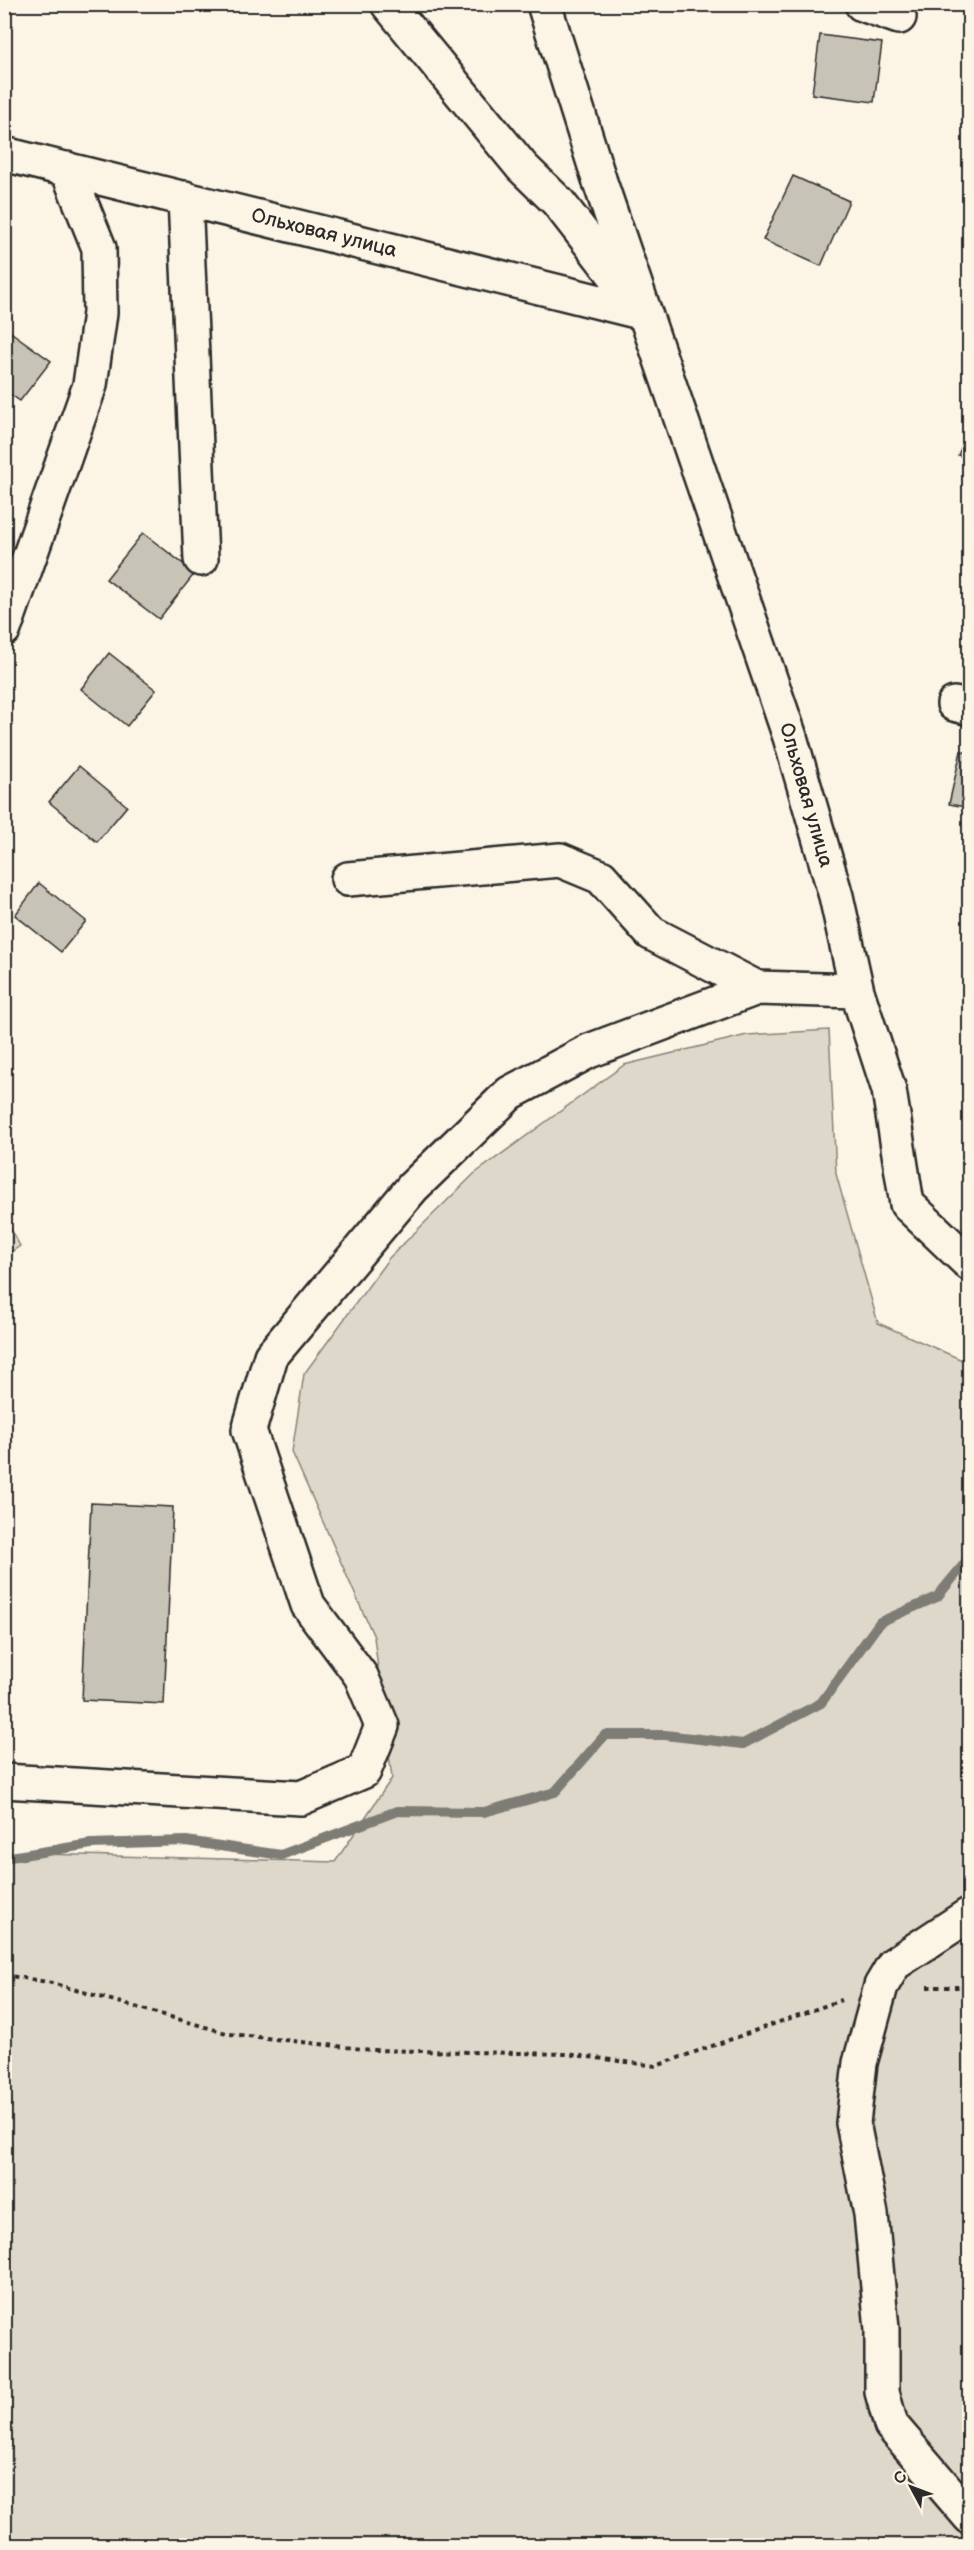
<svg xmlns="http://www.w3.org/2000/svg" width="974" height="2550" font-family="'Balsamiq Sans',sans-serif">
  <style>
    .green { fill: #ded8ca; stroke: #84827a; stroke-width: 1.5 }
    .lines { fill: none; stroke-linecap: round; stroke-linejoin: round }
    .stream { stroke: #7d7b74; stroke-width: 10 }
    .building { fill: #c8c3b7; stroke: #2b2b2b; stroke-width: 1.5 }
    .minor-casing { stroke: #2b2b2b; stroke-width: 38 }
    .path { stroke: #2b2b2b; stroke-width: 4; stroke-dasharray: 4.5 4.5; stroke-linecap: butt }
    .minor { stroke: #fcf5e5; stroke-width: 33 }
    .labels { text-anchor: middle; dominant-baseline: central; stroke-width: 4.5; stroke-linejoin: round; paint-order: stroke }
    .street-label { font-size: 20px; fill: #2b2b2b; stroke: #fcf5e5 }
  </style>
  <rect width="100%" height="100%" fill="#fcf5e5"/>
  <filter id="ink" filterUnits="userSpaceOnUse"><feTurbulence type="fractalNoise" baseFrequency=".0167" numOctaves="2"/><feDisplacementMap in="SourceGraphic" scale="12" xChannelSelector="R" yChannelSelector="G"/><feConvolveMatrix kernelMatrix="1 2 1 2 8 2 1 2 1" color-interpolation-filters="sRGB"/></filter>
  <g filter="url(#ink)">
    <path class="green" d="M829,1030l7,144 42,149 91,40v1182l-964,1v-693l330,9 57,-84 -18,-141 -82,-185 12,-78 85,-116 85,-84 150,-109 123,-30z
      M5,1218l15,28 -15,10h-1z"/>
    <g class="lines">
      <path class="stream" d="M4,1858l87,-14 95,-3 95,14 116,-44 87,1 71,-20 50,-57h60l78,9 78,-41 59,-81 57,-25 33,-40"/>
    </g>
    <path class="building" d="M820,35l62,8 -8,59 -62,-8z
      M793,176l56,25 -28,65 -58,-26z
      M5,328l46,33 -31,40 -16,-11z
      M970,428v31l-12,-4z
      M143,533l52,40 -36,46 -53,-40z
      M109,653l47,37 -29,36 -46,-37z
      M961,751l9,2v55l-21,-4z
      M79,766l48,40 -30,36 -48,-40z
      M39,883l47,38 -25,31 -46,-37z
      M91,1503l82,4 -9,197 -82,-4z"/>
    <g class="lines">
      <g class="minor-casing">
        <path id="minor" d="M388,4l134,163 36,35 70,90
          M544,4l56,178 190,555 46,159 21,95 32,99 18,114 63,60
          M862,4l37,13
          M4,154l640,159
          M185,198l16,361
          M4,629l86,-244 10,-72 -1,-65 -32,-79
          M954,704l16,4
          M348,879l212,-19 41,17 50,56 106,55
          M4,1781l297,17 63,-27 18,-45 -21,-50 -53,-71 -59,-175 22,-74 142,-169 97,-94 79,-42 168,-63 100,3
          M970,1914l-76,50 -13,22 -21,77 -7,60 18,91 11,115v63l9,33 79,92"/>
      </g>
      <path class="path" d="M4,1975l44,7 182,52 142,16 195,4 89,12 185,-66
        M927,1987h43"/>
      <use href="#minor" class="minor"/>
    </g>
  </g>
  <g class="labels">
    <g class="street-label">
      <text transform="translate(324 233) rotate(14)">Ольховая улица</text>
      <text transform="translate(806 795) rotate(74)">Ольховая улица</text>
    </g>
  </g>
  <rect width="974" height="2550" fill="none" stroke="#fcf5e5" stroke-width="24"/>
  <rect x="12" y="12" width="950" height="2526" fill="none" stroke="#2b2b2b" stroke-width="2" filter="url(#ink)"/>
  <g transform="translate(911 2487) rotate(311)" stroke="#fcf5e5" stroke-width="4.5" paint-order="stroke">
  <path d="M0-4.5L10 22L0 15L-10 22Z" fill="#2b2b2b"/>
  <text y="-9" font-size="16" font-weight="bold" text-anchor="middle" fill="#2b2b2b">С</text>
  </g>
</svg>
